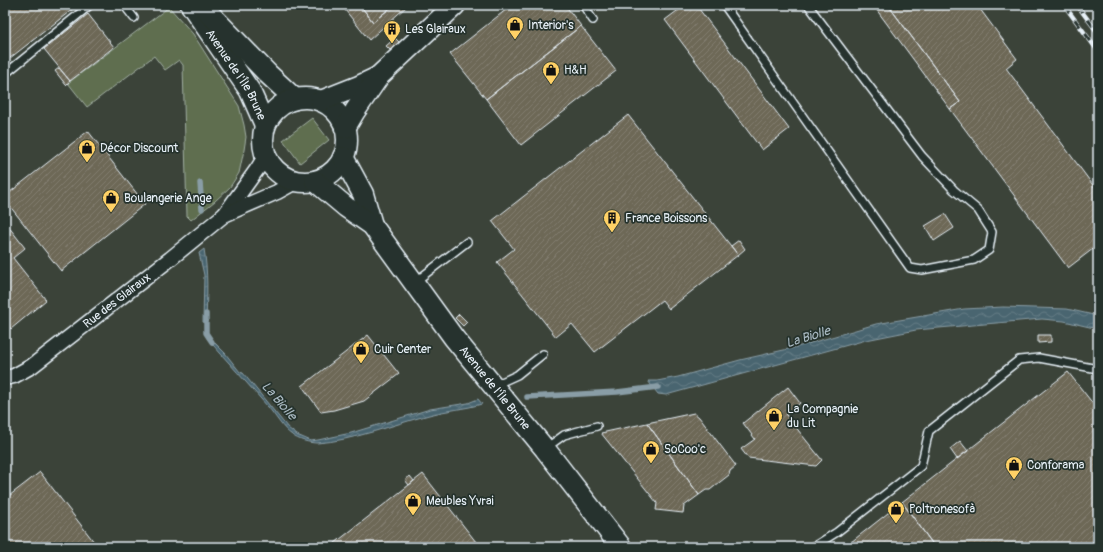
<svg xmlns="http://www.w3.org/2000/svg" width="1103" height="552" font-family="Pangolin,sans-serif">
  <style>
    .green { fill: #5e6e50; stroke: #a3b0a4 }
    .water { fill: url(#water-waves); stroke: #899da6 }
    .lines { fill: none; stroke-linecap: round; stroke-linejoin: round }
    .stream { stroke: #899da6; stroke-width: 5.5 }
    .building { fill: url(#building-hatch); stroke: #e8f1f8 }
    .lane-casing { stroke: #e8f1f8; stroke-width: 10 }
    .street-casing { stroke: #e8f1f8; stroke-width: 17 }
    .secondary-casing { stroke: #e8f1f8; stroke-width: 23 }
    .lane { stroke: #26332d; stroke-width: 7 }
    .street { stroke: #26332d; stroke-width: 14 }
    .secondary { stroke: #26332d; stroke-width: 20 }
    .rail-casing { stroke: #e8f1f8; stroke-width: 4.5 }
    .rail { stroke: #26332d; stroke-width: 3; stroke-dasharray: 9; stroke-linecap: butt }
    .labels { text-anchor: middle; dominant-baseline: central; stroke-width: 3.5; stroke-linejoin: round; paint-order: stroke }
    .poi-label { font-size: 12px; fill: #e8f1f8; stroke: #26332d; text-anchor: start }
    .street-label { font-size: 12px; fill: #e8f1f8; stroke: #26332d }
    .water-label { font-size: 13px; font-style: italic; fill: #a9b9c2; stroke: #26332d }
  </style>
  <defs>
    <pattern id="water-waves" width="16" height="10" patternUnits="userSpaceOnUse"><rect width="16" height="10" fill="#4a6570"/><path d="M0 5q4-4 8 0t8 0" fill="none" stroke="#647c85"/></pattern>
    <pattern id="building-hatch" width="6" height="6" patternUnits="userSpaceOnUse"><rect width="6" height="6" fill="#6d6756"/><path d="M-1 1l2-2M0 6l6-6M5 7l2-2" fill="none" stroke="#827d6f"/></pattern>
  </defs>
  <rect width="100%" height="100%" fill="#3b4339"/>
  <filter id="ink" filterUnits="userSpaceOnUse"><feTurbulence type="fractalNoise" baseFrequency=".025" numOctaves="2"/><feDisplacementMap in="SourceGraphic" scale="8" xChannelSelector="R" yChannelSelector="G"/><feConvolveMatrix kernelMatrix="1 2 1 2 8 2 1 2 1" color-interpolation-filters="sRGB"/></filter>
  <g filter="url(#ink)">
    <path class="green" d="M169,7l24,27 46,72 5,19 2,12 -2,13 -5,23 -9,14 -15,14 -24,19 -4,-4 -4,-151 -4,-5 -14,10 -11,-14 -67,51 -19,-24z
      M312,118l17,22 -29,23 -17,-23z"/>
    <path class="water" d="M204,249c4,23 3,47 2,71l-3,2 1,-47 -5,-22z
      M1003,307l64,2 31,7v13l-34,-8 -22,-2 -126,11 -50,10 -200,55 -8,-1 -10,-13h9l21,-4 62,-17 57,-13 79,-23 88,-15z
      M208,336l17,17 15,19 3,1 45,55 9,7 14,6 7,-1 33,-7 79,-24 38,-6 10,-4 4,5c-17,5 -35,6 -53,11 -34,9 -77,26 -112,28 -7,0 -19,-3 -25,-8 -10,-7 -16,-19 -24,-28 -20,-23 -41,-46 -62,-70z"/>
    <g class="lines">
      <path class="stream" d="M200,183l2,26
        M206,314v19l6,9
        M527,397l90,-5 41,-5"/>
    </g>
    <path class="building" d="M5,5h73l-73,57z
      M341,5h19l13,17 21,-17 13,1 -38,34z
      M360,5h34l-21,17z
      M512,5h53l16,21 -95,73 -36,-45z
      M685,5h11l93,124 -27,21 -97,-130z
      M873,5h15l72,97 -10,7z
      M888,5h89l40,54 -11,9 92,124v53l-30,23 -118,-159 10,-7z
      M88,14l26,33 -44,34 -26,-32z
      M581,26l35,45 -95,74 -35,-46z
      M395,38l4,4 -9,8 -4,-4z
      M59,68l11,13 -4,4 -11,-14z
      M628,115l110,140 -69,54 -7,-9 -67,52 -23,-28 -16,13 -59,-75 17,-13 -22,-28z
      M88,131l57,73 -84,67 -56,-71v-4z
      M945,214l9,14 -20,13 -9,-15z
      M5,222l20,26 -12,10 33,42 -35,29 -6,-8z
      M739,240l6,9 -7,6 -7,-9z
      M459,314l8,8 -4,4 -8,-8z
      M368,335l31,39 -35,27 -30,9 -13,2 -19,-26z
      M1038,335h13v7l-13,1z
      M1068,372l30,38v137h-163l-33,-45z
      M788,387l12,16 -14,12 36,45 -6,6 -68,-8 -7,-9 14,-10 -12,-16z
      M694,413l5,4 37,49 -6,5 -1,4 -9,7 -10,8h-4l-7,5 -52,-72z
      M647,423l52,72 -15,11 -1,7 -27,-3 1,-7 -56,-70z
      M960,441l8,10 -11,8 -7,-10z
      M40,472l58,75h-93v-48z
      M423,474l57,73h-150l84,-66z
      M410,476l4,5 -5,4 -4,-5z
      M902,502l32,44 -2,1h-85l-1,-1z"/>
    <g class="lines">
      <g class="lane-casing">
        <path id="lane" d="M124,5l10,13
          M583,5l10,15
          M724,5l186,263 12,2 52,-10 15,-10 3,-18 -14,-22 -24,-20 -32,-34 -114,-151
          M5,74l85,-69
          M415,282l52,-40
          M495,385l22,-10 26,-21
          M546,448l18,-13 33,-9
          M813,547l24,-15 84,-66 8,-35 90,-71 20,-2 59,11"/>
      </g>
      <g class="street-casing">
        <g id="street">
          <path d="M225,214l33,-46 8,-13"/>
          <path id="s1" d="M5,378l9,-2 18,-10 138,-107 54,-44 53,-23 20,-11"/>
        </g>
      </g>
      <g class="secondary-casing">
        <g id="secondary">
          <path id="s2" d="M191,5l59,86 15,34"/>
          <path d="M206,10l62,64 27,25"/>
          <circle cx="305" cy="140" r="42"/>
          <path d="M321,101l38,-15 19,-9"/>
          <path d="M345,128l10,-17 24,-35 76,-71"/>
          <path d="M343,157l20,37 9,31"/>
          <path id="s3" d="M315,181l31,26 26,18 82,113 91,111 76,98"/>
        </g>
      </g>
      <use href="#lane" class="lane"/>
      <use href="#street" class="street"/>
      <use href="#secondary" class="secondary"/>
      <g class="rail-casing">
        <path id="rail" d="M1064,5l34,46
          M1077,5l21,28"/>
      </g>
      <use href="#rail" class="rail"/>
    </g>
  </g>
  <defs>
    <g id="shop-pin" transform="scale(0.9)"><path d="M0 17L-7.5 6A9.5 9.5 0 1 1 7.5 6Z" fill="#ffd166" stroke="#26332d"/><path d="M-5-2.5h2.3a2.7 3.5 0 0 1 5.4 0H5L5.5 6h-11ZM-1.5-2.5h3a1.5 2.3 0 0 0-3 0Z" fill="#111"/></g>
    <g id="building-pin" transform="scale(0.9)"><path d="M0 17L-7.5 6A9.5 9.5 0 1 1 7.5 6Z" fill="#ffd166" stroke="#26332d"/><path d="M-4-6H4V6H1V3H-1V6H-4ZM-2.5-4.3h1.7v1.8h-1.7ZM.8-4.3h1.7v1.8H.8ZM-2.5-1h1.7V.8h-1.7ZM.8-1h1.7V.8H.8Z" fill="#111"/></g>
  </defs>
  <g fill-rule="evenodd">
    <use href="#shop-pin" x="515" y="25"/>
    <use href="#building-pin" x="392" y="29"/>
    <use href="#shop-pin" x="551" y="70"/>
    <use href="#shop-pin" x="87" y="148"/>
    <use href="#shop-pin" x="111" y="198"/>
    <use href="#building-pin" x="612" y="218"/>
    <use href="#shop-pin" x="361" y="349"/>
    <use href="#shop-pin" x="774" y="416"/>
    <use href="#shop-pin" x="651" y="449"/>
    <use href="#shop-pin" x="1014" y="465"/>
    <use href="#shop-pin" x="413" y="501"/>
    <use href="#shop-pin" x="896" y="509"/>
  </g>
  <g class="labels">
    <g class="poi-label">
      <text x="528" y="25">Interior's</text>
      <text x="405" y="29">Les Glairaux</text>
      <text x="564" y="70">H&amp;H</text>
      <text x="100" y="148">Décor Discount</text>
      <text x="124" y="198">Boulangerie Ange</text>
      <text x="625" y="218">France Boissons</text>
      <text x="374" y="349">Cuir Center</text>
      <text x="787" y="409">La Compagnie<tspan x="787" dy="14">du Lit</tspan></text>
      <text x="664" y="449">SoCoo'c</text>
      <text x="1027" y="465">Conforama</text>
      <text x="426" y="501">Meubles Yvrai</text>
      <text x="909" y="509">Poltronesofà</text>
    </g>
    <g class="street-label">
      <text stroke="none"><textPath href="#s2" startOffset="83">Avenue de l'Île Brune</textPath></text>
      <text stroke="none"><textPath href="#s1" startOffset="137">Rue des Glairaux</textPath></text>
      <text stroke="none"><textPath href="#s3" startOffset="276">Avenue de l'Île Brune</textPath></text>
    </g>
    <g class="water-label">
      <text transform="translate(808 337) rotate(-17)">La Biolle</text>
      <text transform="translate(279 401) rotate(49)">La Biolle</text>
    </g>
  </g>
  <rect width="1103" height="552" fill="none" stroke="#26332d" stroke-width="20"/>
  <rect x="10" y="10" width="1083" height="532" fill="none" stroke="#e8f1f8" stroke-width="1.5" filter="url(#ink)"/>
</svg>
